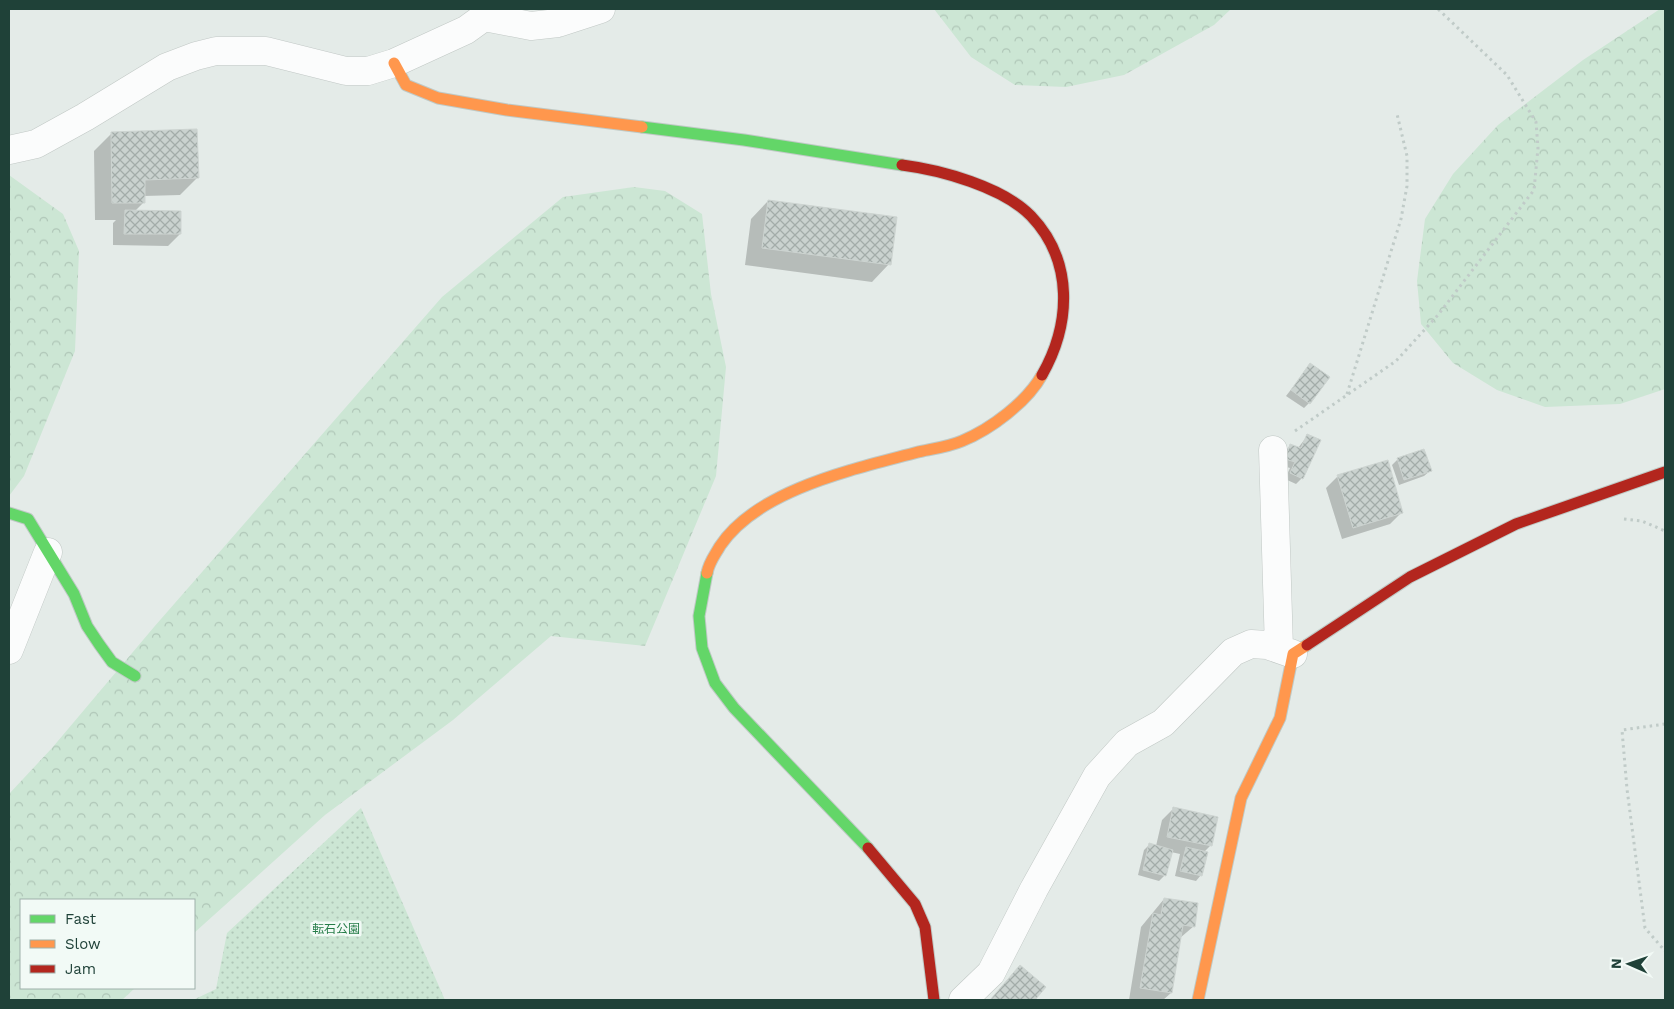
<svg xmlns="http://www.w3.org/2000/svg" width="1674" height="1009" font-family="'Work Sans','Noto Sans JP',sans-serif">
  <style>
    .forest { fill: url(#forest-crowns) }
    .park { fill: url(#park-dots) }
    .shadow { fill: #0003 }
    .building { fill: url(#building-cross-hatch); stroke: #cdd4d1 }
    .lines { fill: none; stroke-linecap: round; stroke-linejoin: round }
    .street-casing { stroke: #c1c8c5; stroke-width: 29 }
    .fast-casing { stroke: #bfc9c5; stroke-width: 13 }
    .slow-casing { stroke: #bfc9c5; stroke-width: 13 }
    .jam-casing { stroke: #bfc9c5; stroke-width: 13 }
    .path { stroke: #c0cbc8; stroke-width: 3; stroke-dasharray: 2.5 4; stroke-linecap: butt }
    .street { stroke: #fbfcfc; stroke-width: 28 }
    .fast { stroke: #63d668; stroke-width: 11 }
    .slow { stroke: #ff974d; stroke-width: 11 }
    .jam { stroke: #b3261e; stroke-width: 11 }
    .labels { text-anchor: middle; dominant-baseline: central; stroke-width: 5; stroke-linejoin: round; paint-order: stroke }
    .park-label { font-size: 12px; fill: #257c48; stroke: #f2faf6 }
  </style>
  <defs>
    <pattern id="forest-crowns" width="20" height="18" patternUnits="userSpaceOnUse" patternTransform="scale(1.25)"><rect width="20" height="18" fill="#cce6d4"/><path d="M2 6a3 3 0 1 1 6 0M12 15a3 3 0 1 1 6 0" fill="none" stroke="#afc6b7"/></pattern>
    <pattern id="park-dots" width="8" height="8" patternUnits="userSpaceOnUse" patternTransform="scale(1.25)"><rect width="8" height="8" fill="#cce6d4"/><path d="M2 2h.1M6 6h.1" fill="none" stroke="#afc6b7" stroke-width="1.8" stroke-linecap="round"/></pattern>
    <pattern id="building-cross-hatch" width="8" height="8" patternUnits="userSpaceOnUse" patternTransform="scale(1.25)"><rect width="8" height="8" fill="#cad2cf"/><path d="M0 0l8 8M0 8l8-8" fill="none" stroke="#a3aca9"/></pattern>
  </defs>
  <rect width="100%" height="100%" fill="#e4ebe8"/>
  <path class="forest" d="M934,9h297l-17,16 -90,50 -58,12 -51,-2 -44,-28z
    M1660,9h5v380l-45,15 -75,3 -48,-17 -44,-27 -32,-39 -4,-43 8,-62 28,-45 45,-49 85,-65z
    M9,175l54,39 16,37 -4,100 -51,125 -15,20z
    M634,187l31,4 37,23 9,80 15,73 -10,109 -71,170 -94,-10 -98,84 -128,95 -131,118v-33h-173v88h114l-13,12h-113v-206l43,-46 102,-121 288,-330 121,-100z"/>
  <path class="park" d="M361,808l84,192h-252l23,-11 11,-56z"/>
  <path class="shadow" d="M112,133l85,45 -17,17 -36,1v6l-9,9 45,23 -12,12 -55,-1v-22l3,-3h-21l-1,-69z
    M768,201l121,63 -17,18 -127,-17 6,-46z
    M1310,365l-1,38 -5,5 -18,-12z
    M1308,435l-6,43 -6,6 -11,-5 5,-11 -10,-3 4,-13 6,-6 8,2z
    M1398,459l32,12 -6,5 -25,9 -7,-20z
    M1338,476l64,36 -12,12 -48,15 -16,-51z
    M1174,808l36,38 -6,6 -3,23 -5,6 -21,-5 5,-22 -9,-2 -6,23 -6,6 -21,-6 6,-25 5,-5 7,1 6,-26z
    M1164,899l30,27 -14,12 -9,55 -8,7h-34l12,-73z
    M1020,967l24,21 -10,12h-44z"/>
  <path class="building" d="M197,129l2,49 -54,2v23h-33l-1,-71z
    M768,200l129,17 -6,48 -129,-17z
    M125,210l56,1v23h-57z
    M1310,363l20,14 -20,27 -19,-14z
    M1307,434l14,6 -18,39 -13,-6 5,-11 -10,-3 5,-15 11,4z
    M1424,449l8,22 -28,9 -7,-22z
    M1388,460l15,53 -50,15 -16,-53z
    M1173,807l45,10 -6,29 -45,-9z
    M1149,843l24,7 -7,26 -23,-6z
    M1186,847l22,5 -6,24 -22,-5z
    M1164,898l34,5 -3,24 -12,-2 -11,68 -32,-5 13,-75 8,2z
    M1020,965l26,22 -11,13h-45z"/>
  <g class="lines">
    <g class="street-casing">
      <path id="street" d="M484,17l47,9 27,-3 43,-14
        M9,150l27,-6 49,-27 82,-50 29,-11 20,-5h50l80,20h22l26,-8 72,-33 18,-13 4,-8
        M1273,450l6,199
        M9,650l39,-98
        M963,1000l28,-27 43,-84 63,-113 30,-33 36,-20 70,-71 18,-8 16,1 26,9"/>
    </g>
    <g class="fast-casing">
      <path id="fast" d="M642,127l102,13 158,25
        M9,513l19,6 46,75 13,32 12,18 13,18 23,14
        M707,573l-8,43 3,32 13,35 19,25 134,140"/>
    </g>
    <g class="slow-casing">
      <path id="slow" d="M394,63l12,22 32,13 69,12 135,17
        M707,573c2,-11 8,-18 13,-27 38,-57 135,-77 198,-94 14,-3 30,-5 44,-11 29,-12 65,-39 80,-66
        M1198,1000l43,-202 39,-80 13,-64 14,-9"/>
    </g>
    <g class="jam-casing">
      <path id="jam" d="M902,165c39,5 101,22 129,51 43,45 40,108 11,159
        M1307,645l103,-68 106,-53 149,-52
        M868,848l47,56 10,23 9,73"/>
    </g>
    <path class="path" d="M1347,394l54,-175 6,-33v-30l-10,-42
      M1295,431l101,-70 42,-46 96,-125 4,-42 -2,-26 -29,-47 -69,-66
      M1624,519l18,2 23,10
      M1665,724l-43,6 5,59 18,139 20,23"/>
    <use href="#street" class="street"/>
    <use href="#fast" class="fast"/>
    <use href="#slow" class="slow"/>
    <use href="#jam" class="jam"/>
  </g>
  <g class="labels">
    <g class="park-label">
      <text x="336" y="929">転石公園</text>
    </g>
  </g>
  <rect width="1674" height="1009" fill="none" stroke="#1f4138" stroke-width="20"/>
  <rect x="20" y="899" width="175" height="90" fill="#f2faf6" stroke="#9eb0aa"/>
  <rect x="30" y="915" width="25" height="8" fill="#63d668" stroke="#9eb0aa"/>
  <text x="65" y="924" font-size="15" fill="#1f4138">Fast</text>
  <rect x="30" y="940" width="25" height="8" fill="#ff974d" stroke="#9eb0aa"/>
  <text x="65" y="949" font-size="15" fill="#1f4138">Slow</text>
  <rect x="30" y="965" width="25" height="8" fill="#b3261e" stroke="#9eb0aa"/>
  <text x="65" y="974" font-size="15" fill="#1f4138">Jam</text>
  <g transform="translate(1629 964) rotate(272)" stroke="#f2faf6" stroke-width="4" paint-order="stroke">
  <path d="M0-4L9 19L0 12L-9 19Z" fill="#1f4138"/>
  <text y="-8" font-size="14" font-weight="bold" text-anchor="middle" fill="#1f4138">N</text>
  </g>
</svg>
